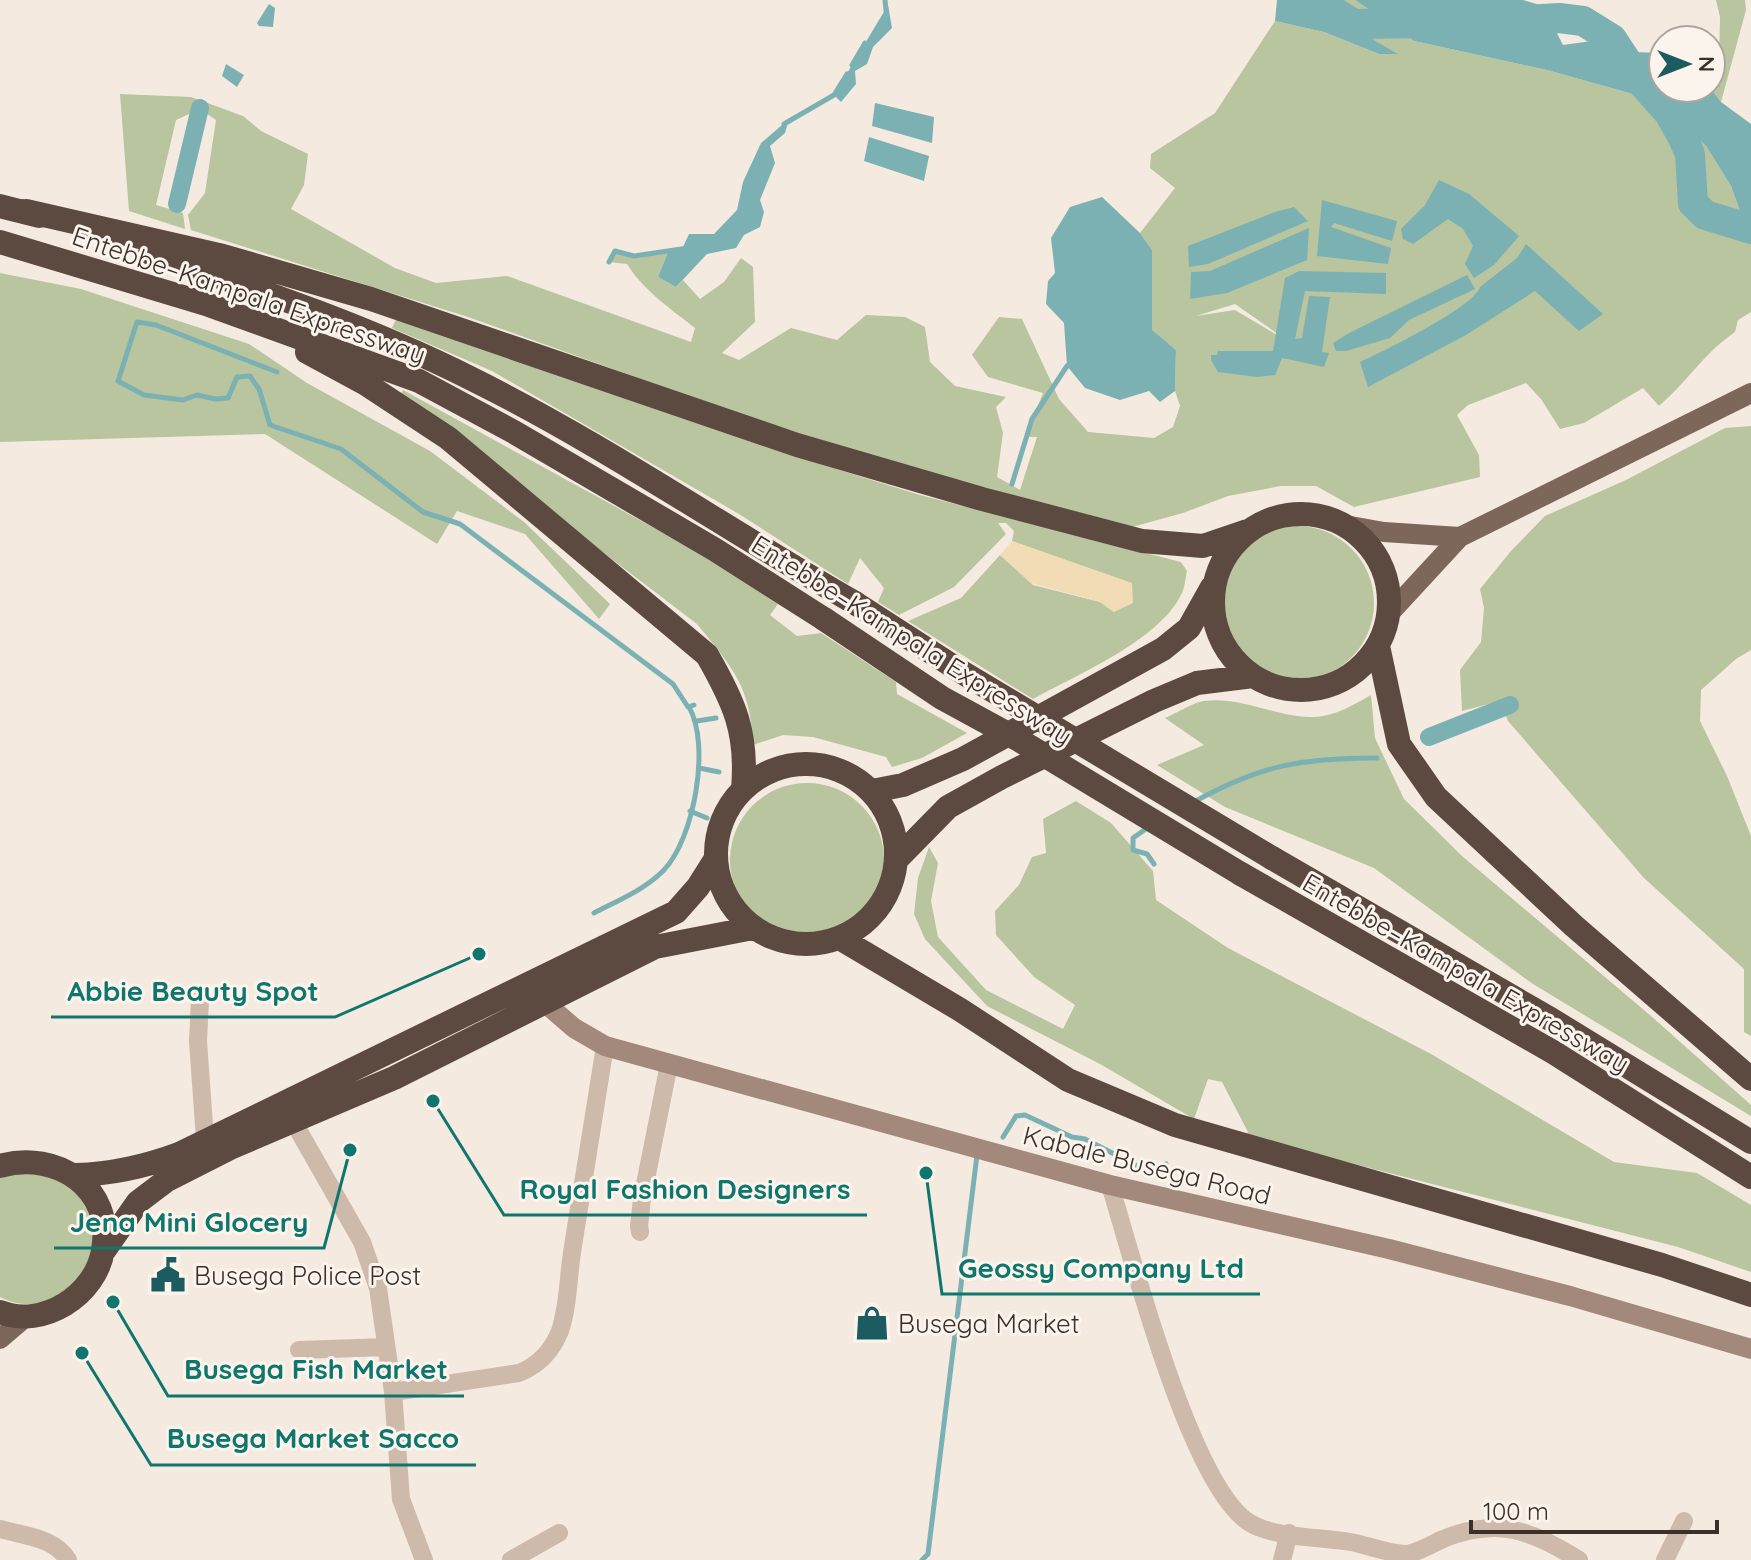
<svg xmlns="http://www.w3.org/2000/svg" width="1751" height="1560" font-family="Quicksand,sans-serif">
  <style>
    .green { fill: #b8c59e; fill-rule: evenodd }
    .sand { fill: #f1dcb5 }
    .water { fill: #7cb1b4 }
    .lines { fill: none; stroke-linecap: round; stroke-linejoin: round }
    .stream { stroke: #7cb1b4; stroke-width: 5 }
    .canal { stroke: #7cb1b4; stroke-width: 18 }
    .river { stroke: #7cb1b4; stroke-width: 30 }
    .street { stroke: #cebaaa; stroke-width: 18 }
    .secondary { stroke: #a2897b; stroke-width: 20 }
    .primary { stroke: #7d665a; stroke-width: 20 }
    .highway { stroke: #5c4940; stroke-width: 24 }
    .highway-bridge { stroke: #5c4940; stroke-width: 24 }
    .labels { text-anchor: middle; dominant-baseline: central; stroke-width: 6; stroke-linejoin: round; paint-order: stroke }
    .street-label { font-size: 26px; fill: #3b2f2a; stroke: #fbf4ec }
    .poi-label { font-size: 26px; fill: #3b2f2a; stroke: #fbf4ec; text-anchor: start }
    .leader { fill: none; stroke: #0f766e; stroke-width: 3 }
    .callout-dot { fill: #0f766e; stroke: #fbf4ec; stroke-width: 3 }
    .callout-label { font-size: 28px; text-anchor: middle; font-weight: bold; fill: #0f766e; stroke: #fbf4ec; stroke-width: 6; stroke-linejoin: round; paint-order: stroke }
  </style>
  <rect width="100%" height="100%" fill="#f4eadf"/>
  <path class="green" d="M1305,0h50l59,41 133,29 100,28 31,22 28,26 25,40 15,42 5,6v78l-13,8 -3,12c-32,22 -47,49 -76,74l-16,-18 -59,35 -24,6 -19,-30 -15,-16 -58,22 -11,10 22,40 1,22 -126,30 -38,-21h-35l-53,10 -45,17 -51,14 -307,-82 -357,-128 -277,-87 -3,-15 17,-22 11,-73 -16,-11 -24,11 -20,85 27,8 2,16 -56,-18 -9,-117 71,3 52,19 18,15 47,23 -4,31 -13,24 104,59 41,15 71,-7 184,66 4,-14c-24,-19 -52,-38 -68,-64l-18,-2 6,-11 19,5 34,-4 -10,25 18,10 7,-7 17,19 24,-17 17,-24 12,9 2,55 -33,31 17,7 52,-32 46,12 29,-25 39,2 20,10 5,35 25,24 51,11 -10,10 7,26 -6,44 23,13 17,-53h-12l18,-44 -55,-16 -16,-22 27,-38 23,2 37,80 29,33 66,6 19,-11 7,-21 -5,-15 1,-41 -24,-19v-81l-12,-17 35,-45 -25,-20 1,-14 64,-41 60,-92 49,11 55,22 17,-1zM1235,304l43,30 -1,1 -42,-25 -39,6z
    M1716,0h29l1,10 -25,92 -10,-13 8,-18 1,-54z
    M0,273l81,16 168,55 58,39 123,68 94,71 86,82 -11,15 -74,-85 -68,-23 -20,33 -172,-110 -265,8z
    M396,319l366,127 158,49 261,67 6,9c-2,8 -2,17 -6,24 -23,46 -103,79 -148,104l-125,-78 53,-23 39,-43 33,30 67,17 14,10 17,-29 -119,-42 2,-10 -8,-8h-8l8,11 -52,53 -55,28 -21,-13 6,-14 -24,-30 -12,26 -109,-70 -247,-143 -100,-43z
    M403,390l304,167 71,47 -8,11 27,21 24,-3 75,49 1,12 70,39 -45,25 -30,9 -6,-10 -73,-20 -30,-2 -30,10c-2,-59 -21,-78 -56,-121l-298,-227z
    M1751,426v224l-15,9 -35,31 -1,31 27,55 24,60v200l-7,-4v-63l-100,-91 -136,-157 -8,-20 -38,10 -2,-41 21,-28 3,-34 -4,-19 31,-38 34,-35 81,-36 99,-52z
    M1220 603a77 77 0 1 1 154 0a77 77 0 1 1-154 0Z
    M1371,695l4,43 29,61 58,57 189,160 100,89v11l-218,-132 -159,-116 -149,-61 -68,-42 47,-20 -39,-27c12,-5 27,-15 39,-17 38,-5 73,17 110,16 22,-1 39,-12 57,-22z
    M730 860a77 77 0 1 1 154 0a77 77 0 1 1-154 0Z
    M1076,801l35,22 42,48 3,29 72,48 203,106 183,108 83,11 54,32v67l-73,-25 -433,-111 3,-4 -26,-50 -14,-3 -14,40 -94,-55 -113,-58 -62,-67 -11,-25 4,-36 11,-31 9,16 -7,38 7,36 48,53 77,39 12,-24 -41,-28 -38,-42 -1,-24 24,-26 13,-28 14,-4 -3,-34z
    M17,1172c12,2 25,2 37,6 10,3 22,13 28,23 35,56 -24,126 -82,96v-120z"/>
  <path class="sand" d="M1012,541l120,42 1,20 -19,9 -14,-10 -69,-19 -31,-28z"/>
  <path class="water" d="M1277,0h28l93,54h-19l-55,-22 -49,-11z
    M1355,0h168l20,6 20,39 29,-4 39,11 32,1v35l48,1 10,13 30,22v110l-5,-6 -15,-42 -25,-40 -28,-26 -31,-22 -100,-28 -133,-29z
    M269,4l6,4 -2,19 -14,-1 -2,-3z
    M888,5l4,23 -19,19 -6,17 -12,7 1,13 -15,18 -7,-7z
    M226,64l18,11 -7,12 -15,-11z
    M875,103l59,14 -2,26 -60,-17z
    M789,119l-4,14 -15,13 5,17 -15,37 4,12 -4,15 -16,8 -8,13 -29,6 -31,33 -18,-10 10,-25 14,-3 7,-15h25l23,-24 6,-28 18,-39z
    M869,137l60,19 -5,25 -60,-20z
    M1439,180l30,14 50,42 -25,29 -20,13 -9,-14 8,-18 -10,-17 -15,-10 -35,25 -10,-5 -2,-10 24,-24z
    M1102,197l38,36 12,17v80l24,20 -1,41 -15,11 -11,-11 -29,9 -35,-12 -18,-22 -3,-43 -18,-19 2,-23 7,-8 -4,-35 19,-31z
    M1322,200l75,21 -5,20 -58,-18 -3,4 60,21 -3,16 -71,-8z
    M1294,207l14,14 -100,43 -19,3 -1,-21 87,-34z
    M1309,228l-2,32 -80,33 -37,6 1,-27 19,-1z
    M1526,244l77,70 -24,17 -44,-40 -69,44 -98,52 -8,-25c22,-10 114,-55 120,-75l37,-29z
    M1299,271l87,2v21l-81,-3 -10,48 7,-1 7,-42 21,1 -8,55 7,1 -5,14 -42,-9 -7,17 -18,2 -39,-5 -7,-12v-5h6l1,-4h55l12,-73z
    M1467,275l8,14 -66,31 -19,18 -44,13h-10l-3,-8 16,-10z"/>
  <g class="lines">
    <path class="stream" d="M885,0l1,11
      M852,65l13,-22
      M784,124l50,-29 13,-21
      M609,262l6,-11 19,5 54,-8
      M277,372l-121,-47 -19,-3 -19,59 26,14 39,5 14,-5 18,4 13,-1 9,-21 13,-1 9,13 11,36 71,24 82,63 37,12 213,160 15,23 6,-2
      M1012,484l20,-65 35,-53
      M697,721l19,-3
      M699,768l20,4
      M1194,802c67,-37 107,-44 183,-44
      M690,811l17,7
      M1150,826l-17,12v12l14,4 7,10
      M594,913c23,-12 50,-23 69,-42 31,-31 48,-126 26,-164
      M1003,1137l13,-21 9,-1 47,22 13,2 66,34 15,-9
      M922,1560l6,-6 49,-399"/>
    <path class="canal" d="M177,204l23,-96
      M1429,737l81,-32"/>
    <path class="river" d="M1315,0l39,24 76,-1
      M1510,21l49,-3 24,3 29,18 25,38 32,36 14,25 7,16 3,49 12,12 46,14"/>
    <path class="street" d="M200,1000l-2,41 7,98
      M293,1121l69,121 16,46 15,104 8,107 23,61
      M1110,1185c22,71 81,303 140,338 25,15 71,14 100,19 18,3 36,11 54,12 11,0 28,-10 39,-15 55,-22 87,-9 136,21
      M640,1232l-1,-6 3,-27 27,-135
      M299,1350l87,-3
      M393,1392l126,-19c20,-8 33,-22 41,-42 9,-27 8,-57 13,-85 11,-67 21,-133 32,-200
      M0,1529c24,7 54,8 68,31
      M511,1560l48,-27
      M1282,1560l7,-27
      M1665,1560l19,-39"/>
    <path class="secondary" d="M544,1002l30,26 31,18 505,139 279,64 181,47 181,53"/>
    <path class="primary" d="M1345,525l39,7 76,5
      M1388,615l72,-78 291,-144
      M0,1339l27,-23"/>
    <path class="highway" d="M0,206l39,10
      M26,211l197,45 148,43 426,146 185,54 160,42 61,5 44,-15
      M0,242l206,62 213,77 95,51 200,117 110,70
      M150,253c109,37 219,74 322,126 133,66 254,150 383,224
      M307,352l59,32 82,54 259,217c27,47 41,77 36,134
      M1213 602a88 88 0 1 1 176 0a88 88 0 1 1-176 0Z
      M1378,646l21,98 37,53 138,129 177,153
      M716 854a90 90 0 1 1 180 0a90 90 0 1 1-180 0Z
      M872,791l31,-6 60,-26 200,-110 26,-21 23,-41
      M1272,858l280,162 199,122
      M896,860l52,-53 54,-30 152,-76 43,-18 56,-7
      M1241,874l312,178 198,125
      M841,939l118,70 109,71 107,45 487,140 89,30
      M0,1166c57,-16 114,22 103,84 -7,45 -60,79 -103,62
      M76,1175c37,-1 68,-8 103,-21l497,-242 22,-25 17,-27
      M103,1252l35,-50 29,-22 63,-32 164,-70 261,-131 98,-19"/>
    <path class="highway-bridge" d="M855,603l110,71 307,184
      M824,619l118,79 77,42 222,134"/>
  </g>
  <defs>
    <g id="civic-bare" transform="scale(2.76)"><path d="M-.6-6.5H3V-4.5H.6V-3L4-1V1h2V6H-6V1h2V-1L-.6-3ZM-1.2 2.5V6h2.4V2.5Z" fill="#1c5b5f" stroke="#fbf4ec" stroke-width="2.5" paint-order="stroke"/></g>
    <g id="shop-bare" transform="scale(2.76)"><path d="M-5-2.5h2.3a2.7 3.5 0 0 1 5.4 0H5L5.5 6h-11ZM-1.5-2.5h3a1.5 2.3 0 0 0-3 0Z" fill="#1c5b5f" stroke="#fbf4ec" stroke-width="2.5" paint-order="stroke"/></g>
  </defs>
  <g fill-rule="evenodd">
    <use href="#civic-bare" x="168" y="1275"/>
    <use href="#shop-bare" x="872" y="1323"/>
  </g>
  <g class="labels">
    <g class="street-label">
      <text transform="translate(249 295) rotate(19)">Entebbe–Kampala Expressway</text>
      <text transform="translate(912 640) rotate(32)">Entebbe–Kampala Expressway</text>
      <text transform="translate(1466 973) rotate(30)">Entebbe–Kampala Expressway</text>
      <text transform="translate(1147 1165) rotate(14)">Kabale Busega Road</text>
    </g>
    <g class="poi-label">
      <text x="194" y="1275">Busega Police Post</text>
      <text x="898" y="1323">Busega Market</text>
    </g>
  </g>
  <path class="leader" d="M479 954L335 1017H51M433 1101L504 1215H867M350 1150L324 1248H54M926 1173L942 1294H1260M113 1302L168 1396H464M82 1353L151 1465H476"/>
  <g class="callout-dot">
    <circle cx="479" cy="954" r="8"/>
    <circle cx="433" cy="1101" r="8"/>
    <circle cx="350" cy="1150" r="8"/>
    <circle cx="926" cy="1173" r="8"/>
    <circle cx="113" cy="1302" r="8"/>
    <circle cx="82" cy="1353" r="8"/>
  </g>
  <g class="callout-label">
    <text x="193" y="1001">Abbie Beauty Spot</text>
    <text x="685" y="1199">Royal Fashion Designers</text>
    <text x="189" y="1232">Jena Mini Glocery</text>
    <text x="1101" y="1278">Geossy Company Ltd</text>
    <text x="316" y="1379">Busega Fish Market</text>
    <text x="313" y="1448">Busega Market Sacco</text>
  </g>
  <g transform="translate(1687 64) rotate(90)"><circle r="38" fill="#fbf4ec" stroke="#aea59e" stroke-width="2"/>
  <path d="M0-6L14 30L0 20L-14 30Z" fill="#1c5b5f"/>
  <text y="-12" font-size="22" font-weight="bold" text-anchor="middle" fill="#3b2f2a">N</text>
  </g>
  <path d="M1471 1520v12h246v-12" fill="none" stroke="#3b2f2a" stroke-width="4"/>
  <text x="1483" y="1520" font-size="24" fill="#3b2f2a" stroke="#fbf4ec" stroke-width="6" paint-order="stroke">100 m</text>
</svg>
